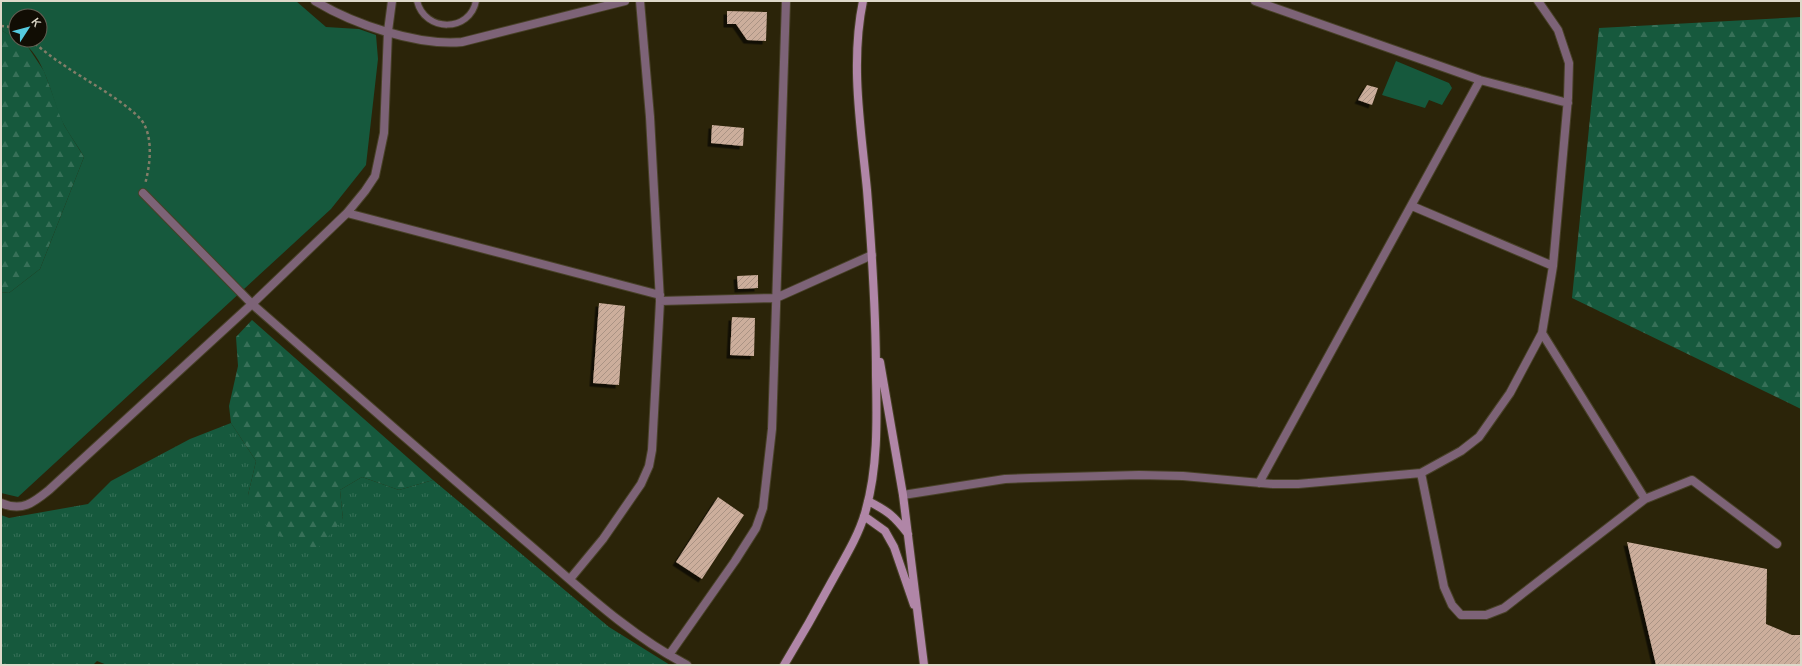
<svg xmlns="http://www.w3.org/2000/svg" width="1802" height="666" font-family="Lato,sans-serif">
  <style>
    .grass { fill: url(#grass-tufts) }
    .forest { fill: url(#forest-firs) }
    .garden { fill: #16593d }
    .building { fill: url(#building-hatch); filter: url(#shadow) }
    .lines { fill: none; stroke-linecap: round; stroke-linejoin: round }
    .lane-casing { stroke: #484128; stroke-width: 8 }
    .street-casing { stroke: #484128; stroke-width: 10 }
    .secondary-casing { stroke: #484128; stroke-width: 10 }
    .path { stroke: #837d68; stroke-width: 2.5; stroke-dasharray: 3 3; stroke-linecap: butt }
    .lane { stroke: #7d6377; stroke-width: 6 }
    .street { stroke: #7d6377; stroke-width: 8 }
    .secondary { stroke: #b086a7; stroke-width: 8 }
  </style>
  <defs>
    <pattern id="grass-tufts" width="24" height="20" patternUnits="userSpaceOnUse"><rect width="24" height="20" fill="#16593d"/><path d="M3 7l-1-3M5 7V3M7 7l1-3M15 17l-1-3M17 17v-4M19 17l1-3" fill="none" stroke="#377058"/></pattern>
    <pattern id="forest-firs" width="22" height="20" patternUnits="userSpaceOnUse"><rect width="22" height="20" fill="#16593d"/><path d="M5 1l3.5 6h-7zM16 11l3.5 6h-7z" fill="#377058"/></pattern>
    <pattern id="building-hatch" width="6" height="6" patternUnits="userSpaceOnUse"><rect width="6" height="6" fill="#ccae9c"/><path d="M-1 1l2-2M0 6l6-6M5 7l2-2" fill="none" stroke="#aa9384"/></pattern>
    <filter id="shadow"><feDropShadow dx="-3.5" dy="3.5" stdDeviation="0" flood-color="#0009"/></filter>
  </defs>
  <rect width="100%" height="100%" fill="#2b2409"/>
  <path class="grass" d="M231,423l25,38 -8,34 95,25 -3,-30 22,-13 37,13 34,-10 176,147 61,38h-563l-10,-4 -4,4h-92v-150l8,3 79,-14 23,-23 79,-42z"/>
  <path class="forest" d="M1801,17v392l-229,-111 27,-270z
    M1,30l25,14 18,27 20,54 20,32 -44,112 -31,24 -8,-1z
    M252,320l181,160 -34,10 -37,-13 -22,13 3,30 -26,29 -46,-16 -23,-38 8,-34 -25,-38 -2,-17 9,-40 -2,-29z"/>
  <path class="garden" d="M1,1h295l30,26 33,2 17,6 2,24 -12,106 -35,44 -313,288 -17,-4v-201l8,1 31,-24 44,-112c-6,-11 -14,-21 -20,-32 -13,-26 -18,-70 -45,-85h21v-24h-24v23l-15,-9z
    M1396,61l53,22 3,5 -10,17 -13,-5 -4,8 -43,-13z"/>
  <path class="building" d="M727,11l40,1 -1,29 -19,-1 -11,-16h-9z
    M1367,85l11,3 -6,17 -14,-5z
    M712,125l32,3 -1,18 -32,-3z
    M758,275v13l-20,1 -1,-13z
    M599,303l26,3 -6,79 -26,-2z
    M732,317l23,1 -1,38 -24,-1z
    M718,497l26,18 -42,64 -26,-17z
    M1627,542l140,27 -1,55 26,11h9v30h-145z"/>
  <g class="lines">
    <g class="lane-casing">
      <path id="lane" d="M417,1c8,32 53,31 59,0"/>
    </g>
    <g class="street-casing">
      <path id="street" d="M315,1c38,23 102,45 147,41l163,-41
        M392,1l-4,30 -4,102 -9,43 -10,15 -18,22 -95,91c90,79 181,158 272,236 52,44 103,94 163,125
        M1255,1l225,79 88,23
        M1412,206l141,60
        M347,213l313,82
        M660,301l116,-3 96,-43
        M1542,333l103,166
        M1421,473l23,114 8,18 9,10h25l18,-7 141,-109 47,-19 85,64
        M1259,483l221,-403
        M903,495l102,-16 26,-1 108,-3 44,1 90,8h25l123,-11 40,-22 18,-14 31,-44 32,-60 11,-67 15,-168 1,-35 -11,-33 -20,-29
        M1,503c21,9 32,0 48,-13l203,-186 -109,-111
        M570,579l33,-40 38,-55 8,-18 3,-16 8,-149 -10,-184 -10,-116
        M669,655l66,-94 21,-33 7,-20 9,-79 14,-428"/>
    </g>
    <g class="secondary-casing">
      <path id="secondary" d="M880,362l23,133 21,170
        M868,501c20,10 26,15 40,33
        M864,516l21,15 9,16 20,58
        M784,665c17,-28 33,-56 48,-84 12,-22 26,-44 33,-68 13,-44 12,-92 11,-137 0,-62 -4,-124 -9,-186 -6,-62 -17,-127 -4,-189"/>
    </g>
    <path class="path" d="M1,26l10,1 5,3
      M30,40c11,8 21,17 32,24 18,13 72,42 82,60 9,17 6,42 1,60"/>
    <use href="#lane" class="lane"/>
    <use href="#street" class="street"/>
    <use href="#secondary" class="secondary"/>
  </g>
  <rect width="1802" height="666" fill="none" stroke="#ded9ca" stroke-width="4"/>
  <g transform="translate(28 28) rotate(54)"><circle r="19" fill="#110d04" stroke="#635f53"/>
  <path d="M0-3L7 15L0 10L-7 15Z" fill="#55cadf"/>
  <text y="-6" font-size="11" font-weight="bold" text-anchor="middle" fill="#ded9ca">K</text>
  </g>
</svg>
